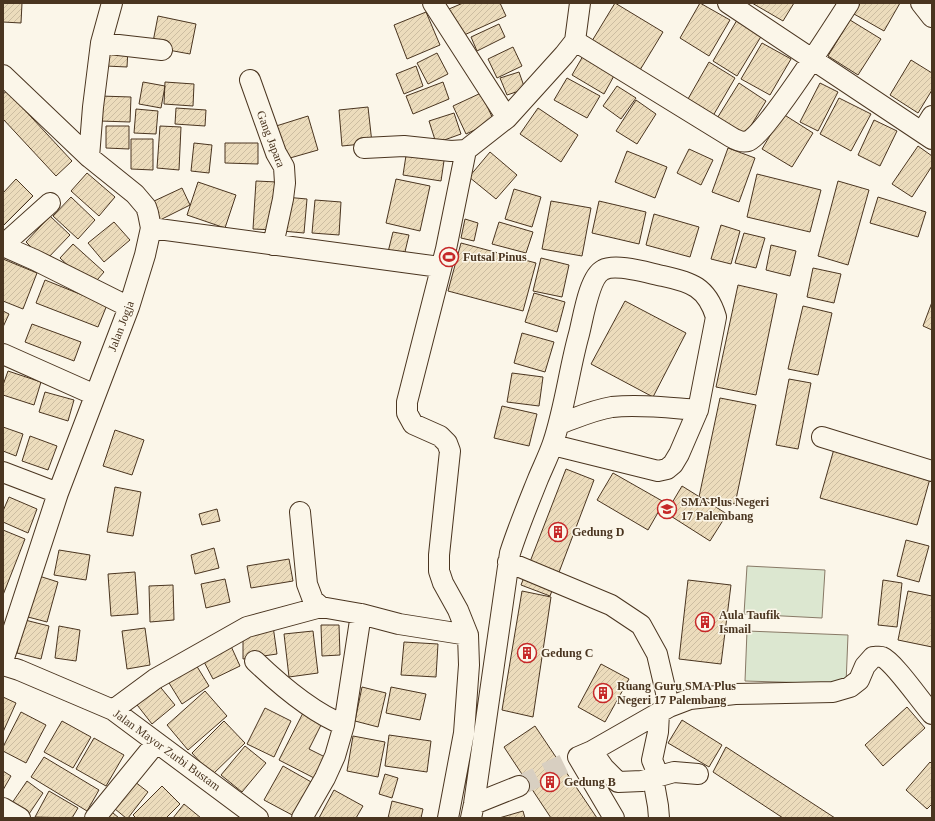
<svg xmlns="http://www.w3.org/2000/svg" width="935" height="821" font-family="Georgia,serif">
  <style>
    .pitch { fill: #dce7d0; stroke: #887966 }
    .building { fill: url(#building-hatch); stroke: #4a3520 }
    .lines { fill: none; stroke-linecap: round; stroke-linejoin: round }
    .minor-tunnel { stroke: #d8cfc1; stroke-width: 20; stroke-dasharray: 20 10; stroke-linecap: butt }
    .minor-casing { stroke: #4a3520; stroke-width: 22 }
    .minor { stroke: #fbf6e9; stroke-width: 20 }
    .labels { text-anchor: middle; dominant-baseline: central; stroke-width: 3; stroke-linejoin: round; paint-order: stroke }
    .street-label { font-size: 12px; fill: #4a3520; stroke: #fbf6e9 }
    .poi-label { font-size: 12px; font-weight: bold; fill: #4a3520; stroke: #fbf6e9; text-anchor: start }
  </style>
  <defs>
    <pattern id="building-hatch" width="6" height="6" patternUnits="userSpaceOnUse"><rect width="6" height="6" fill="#ecdcbc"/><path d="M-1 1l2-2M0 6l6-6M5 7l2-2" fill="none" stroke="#ccbda1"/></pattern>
  </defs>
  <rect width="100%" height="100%" fill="#fbf6e9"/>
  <path class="pitch" d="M747,566l78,4 -3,48 -78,-4z
    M747,631l101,4 -2,49 -101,-3z"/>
  <path class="building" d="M3,3h19l-1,20 -18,-1z
    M463,3h37l6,13 -44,20 -13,-27z
    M615,3l48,29 -23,38 -48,-29z
    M700,3l30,17 -21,36 -29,-18z
    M752,3h42l-11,18z
    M860,3h40l-16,28 -30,-17z
    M426,12l14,33 -33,14 -13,-34z
    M740,15l25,15 -28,46 -24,-15z
    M158,16l38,8 -6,30 -38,-7z
    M850,20l31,19 -23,36 -30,-19z
    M499,24l6,13 -28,14 -6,-14z
    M762,43l29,16 -21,36 -29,-16z
    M513,47l9,19 -25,12 -9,-19z
    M106,49h22l-1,18 -21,-1z
    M437,53l11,21 -20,10 -11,-21z
    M583,56l32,18 -11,20 -32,-19z
    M911,60l21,13v17l-14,23 -28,-18z
    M709,62l26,16 -25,43 -26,-15z
    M416,66l7,20 -19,8 -8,-20z
    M519,72l6,17 -18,6 -7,-17z
    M567,78l33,18 -13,22 -33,-18z
    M143,82l22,4 -4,22 -22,-4z
    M165,82l29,2 -1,22 -29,-2z
    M443,82l6,17 -36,15 -7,-18z
    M739,83l27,18 -22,36 -28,-17z
    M820,83l18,9 -20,39 -18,-9z
    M617,86l19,12 -15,21 -18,-13z
    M7,91l65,70 -16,15 -53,-57v-25z
    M481,93l13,28 -28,13 -13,-28z
    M100,96l31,1 -1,25 -30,-1z
    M839,98l32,16 -20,37 -31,-17z
    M636,100l20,14 -19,30 -21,-13z
    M368,107l4,36 -30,3 -3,-36z
    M176,108l30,2 -1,16 -30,-2z
    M538,108l40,27 -17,27 -41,-28z
    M136,109l22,2 -2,23 -22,-1z
    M454,113l7,21 -25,9 -7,-22z
    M783,114l30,19 -21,34 -30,-18z
    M308,116l10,34 -35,10 -10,-33z
    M874,120l23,11 -17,35 -22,-11z
    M106,126h23v23l-23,-1z
    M160,126l21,1 -2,43 -22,-2z
    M131,139h22v31l-22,-1z
    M194,143l18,2 -3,28 -18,-2z
    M225,143h33v21l-33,-1z
    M918,146l14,10v10l-20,31 -20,-13z
    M728,148l27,10 -16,44 -27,-10z
    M407,149l38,5 -4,27 -38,-6z
    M689,149l24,11 -12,25 -24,-12z
    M627,151l40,16 -12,31 -40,-16z
    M490,152l27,23 -21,24 -27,-22z
    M87,173l28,24 -16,19 -28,-25z
    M757,174l64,16 -11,42 -63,-15z
    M16,179l17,17 -30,30v-33z
    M396,179l34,7 -10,45 -34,-8z
    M256,181l21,1 -2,48 -22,-1z
    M838,181l31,9 -21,75 -30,-9z
    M198,182l38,13 -11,33 -38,-13z
    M182,188l8,17 -30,15 -8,-18z
    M514,189l27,8 -9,30 -27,-8z
    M71,197l24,23 -17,19 -25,-23z
    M285,197l22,2 -3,34 -22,-2z
    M878,197l48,15 -8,25 -48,-14z
    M315,200l26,2 -2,33 -27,-2z
    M551,201l40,7 -9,48 -40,-7z
    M599,201l47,11 -7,32 -47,-11z
    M654,214l45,13 -9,30 -44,-12z
    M50,216l20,19 -25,26 -19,-19z
    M465,219l13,4 -4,18 -13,-3z
    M114,222l16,18 -26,22 -16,-19z
    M499,222l34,10 -7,21 -34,-9z
    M721,225l19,6 -9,33 -20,-5z
    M393,232l16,3 -5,21 -16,-4z
    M744,233l21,5 -9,30 -21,-5z
    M461,243l75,20 -13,48 -75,-20z
    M73,244l31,28 -13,15 -31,-29z
    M771,245l25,6 -6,25 -24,-6z
    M541,258l28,7 -7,32 -29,-6z
    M3,259l34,14 -14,36 -20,-8z
    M813,268l28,6 -7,29 -27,-6z
    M45,280l62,25 -9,22 -62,-24z
    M738,285l39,9 -21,101 -40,-8z
    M534,293l31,9 -8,30 -32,-10z
    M625,301l61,32 -33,64 -62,-33z
    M932,302v28l-9,-4z
    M803,306l29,7 -14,62 -30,-6z
    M3,311l6,3 -6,13z
    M32,324l49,18 -7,19 -49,-19z
    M522,333l32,9 -9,30 -31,-9z
    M8,371l33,11 -7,23 -31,-10v-10z
    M512,373l31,4 -4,29 -32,-4z
    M789,379l22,4 -13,66 -22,-4z
    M45,392l29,8 -6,21 -29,-9z
    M720,398l36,7 -21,99 -36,-7z
    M502,406l35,8 -8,32 -35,-8z
    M3,427l20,7 -7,22 -13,-5z
    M115,430l29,10 -12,35 -29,-9z
    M30,436l27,10 -9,24 -26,-9z
    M834,449l97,26 -14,50 -97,-27z
    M566,469l28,11 -44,116 -29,-11z
    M613,473l51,29 -16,28 -51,-30z
    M682,486l45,28 -17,27 -44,-28z
    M115,487l26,5 -8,44 -26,-4z
    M9,497l28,12 -9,24 -25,-11v-11z
    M217,509l3,12 -18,4 -3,-11z
    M3,530l22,9 -22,56z
    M906,540l23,6 -10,36 -22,-6z
    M214,548l5,20 -24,6 -4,-19z
    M59,550l31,5 -4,25 -32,-5z
    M289,559l4,22 -42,7 -4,-22z
    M135,572l3,42 -27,2 -3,-42z
    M39,576l19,6 -11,40 -19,-5z
    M225,579l5,23 -24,6 -5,-24z
    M688,580l43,5 -10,79 -42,-5z
    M883,580l19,3 -5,44 -19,-2z
    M173,585l1,35 -24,2 -1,-36z
    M522,591l29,6 -18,120 -31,-7z
    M908,591l24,5v51l-34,-7z
    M25,620l24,6 -8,33 -24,-6z
    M321,625h18l1,30 -18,1z
    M59,626l21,4 -4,31 -21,-3z
    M273,626l4,28 -34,5v-24z
    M145,628l5,37 -23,4 -5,-38z
    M313,631l5,42 -29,4 -5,-43z
    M404,642l34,2 -2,33 -35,-2z
    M230,644l10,22 -27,13 -11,-21z
    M193,660l16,26 -27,18 -16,-26z
    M601,664l28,15 -24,43 -27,-15z
    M157,683l18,22 -23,19 -18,-23z
    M362,687l24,6 -8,34 -23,-6z
    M391,687l35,7 -6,26 -34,-7z
    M205,691l22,25 -39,34 -21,-25z
    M3,697l13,6 -13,29z
    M907,707l18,21 -42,38 -18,-21z
    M265,708l26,13 -17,36 -27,-13z
    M304,711l19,10 -14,28 18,9 -11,21 -37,-19z
    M21,712l25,13 -20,38 -23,-12v-4z
    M682,720l40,25 -13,22 -41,-24z
    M62,721l29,16 -18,31 -29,-16z
    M224,721l21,22 -33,32 -20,-22z
    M535,726l62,92h-46l-47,-71z
    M389,735l42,6 -4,31 -42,-6z
    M353,736l32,6 -7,35 -31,-6z
    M94,738l30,17 -18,31 -30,-17z
    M245,746l21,17 -24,29 -21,-17z
    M726,747l109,71h-52l-70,-46z
    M44,757l55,33 -12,21 -56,-34z
    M930,762l2,2v40l-5,5 -21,-19z
    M283,766l30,17 -19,33 -30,-16z
    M3,771l8,5 -8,14z
    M385,774l13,4 -6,20 -13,-4z
    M130,778l18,14 -20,26h-2l-17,-14z
    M27,781l16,12 -14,21 -17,-11z
    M162,786l18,18 -14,14h-30l-3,-3z
    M334,790l29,16 -7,12h-37z
    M49,791l29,17 -6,10 -37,-1z
    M392,801l31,8 -2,9h-33z
    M184,804l17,14h-28z
    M107,808l12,10h-20z
    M523,811l2,7h-26z"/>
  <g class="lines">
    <path class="minor-tunnel" d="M519,786l59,-29"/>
    <g class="minor-casing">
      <path id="minor" d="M433,3l74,115
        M728,3l204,136
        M921,3l11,14
        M575,41l156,96c5,3 11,6 17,4 16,-4 88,-118 101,-138
        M101,43l61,7
        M3,75l86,82 46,37 11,13 2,6 3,15 -6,27 -16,52 -71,186 -55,168
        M250,80l26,73 8,14 1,16 -2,16 -10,46
        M922,132l10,-16
        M364,148l40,-2 47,5 15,-1
        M89,157l4,-50 8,-64 11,-40
        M151,228l289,39
        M3,245l47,-42
        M3,246l32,14 94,47
        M3,354l92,41
        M559,424c17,-6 34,-14 53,-17 28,-3 58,1 86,3
        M822,437l110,34
        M3,472l55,21
        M300,512l7,72 6,16 8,7 40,7 38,10 69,11
        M508,562l103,43 30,20 16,29 8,34 4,19
        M255,661c24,23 58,52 89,64
        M3,665l16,5 94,40 145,108
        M113,710l42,-31 92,-52 74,-20
        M659,713l-1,19 -6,28 7,17
        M592,751l12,17 14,14 24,-1 32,-9 24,2
        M653,778l5,28 1,12
        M474,804l45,-18
        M3,808l17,10
        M95,818l61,-75
        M302,818l23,-40 10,-22 9,-31 17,-111
        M448,818l16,-85 5,-68 -1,-30 -10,-25 -15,-27 -4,-12v-16l11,-104 -3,-8 -7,-7 -27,-12 -6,-11v-11l39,-153 20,-99 41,-32 57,-63 11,-14 5,-38
        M471,818l3,-14 36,-251c8,-25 18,-49 28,-74 5,-12 11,-24 15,-36 12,-36 16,-73 26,-109 4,-15 10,-57 24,-64 13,-7 45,3 60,6 28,6 44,11 53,41l-18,93 -19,44 -6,10 -6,5 -9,2 -105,-26
        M614,818l-36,-61 14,-6 77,-44 21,-8 45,-5 98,-2 17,-5 9,-7 6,-14 8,-9c3,0 7,-1 9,0 12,5 40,46 50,57"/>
    </g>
    <use href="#minor" class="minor"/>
  </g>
  <defs>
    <g id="stadium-ring" transform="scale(1)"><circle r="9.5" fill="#fbf6e9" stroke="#c62828" stroke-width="1.5"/><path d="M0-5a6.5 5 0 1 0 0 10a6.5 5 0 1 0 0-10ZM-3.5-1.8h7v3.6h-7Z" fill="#c62828"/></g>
    <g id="school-ring" transform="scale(1)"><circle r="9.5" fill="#fbf6e9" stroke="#c62828" stroke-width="1.5"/><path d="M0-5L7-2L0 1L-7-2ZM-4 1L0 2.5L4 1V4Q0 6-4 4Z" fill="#c62828"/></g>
    <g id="building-ring" transform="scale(1)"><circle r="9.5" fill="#fbf6e9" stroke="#c62828" stroke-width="1.5"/><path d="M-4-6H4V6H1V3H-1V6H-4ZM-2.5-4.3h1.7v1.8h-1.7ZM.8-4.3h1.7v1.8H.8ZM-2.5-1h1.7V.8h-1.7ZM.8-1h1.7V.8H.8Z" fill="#c62828"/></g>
  </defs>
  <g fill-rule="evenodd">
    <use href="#stadium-ring" x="449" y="257"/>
    <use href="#school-ring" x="667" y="509"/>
    <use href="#building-ring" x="558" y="532"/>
    <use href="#building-ring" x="705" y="622"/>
    <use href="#building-ring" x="527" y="653"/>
    <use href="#building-ring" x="603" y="693"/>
    <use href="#building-ring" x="550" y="782"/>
  </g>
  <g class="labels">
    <g class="street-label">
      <text transform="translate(271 139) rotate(69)">Gang Japara</text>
      <text transform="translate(121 326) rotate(-69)">Jalan Jogja</text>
      <text transform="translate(167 750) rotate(36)">Jalan Mayor Zurbi Bustam</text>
    </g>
    <g class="poi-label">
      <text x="463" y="257">Futsal Pinus</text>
      <text x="681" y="502">SMA Plus Negeri<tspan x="681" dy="14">17 Palembang</tspan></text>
      <text x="572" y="532">Gedung D</text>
      <text x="719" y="615">Aula Taufik<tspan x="719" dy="14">Ismail</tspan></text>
      <text x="541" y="653">Gedung C</text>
      <text x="617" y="686">Ruang Guru SMA Plus<tspan x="617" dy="14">Negeri 17 Palembang</tspan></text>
      <text x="564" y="782">Gedung B</text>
    </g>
  </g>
  <rect width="935" height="821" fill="none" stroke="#4a3520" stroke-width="8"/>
</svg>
